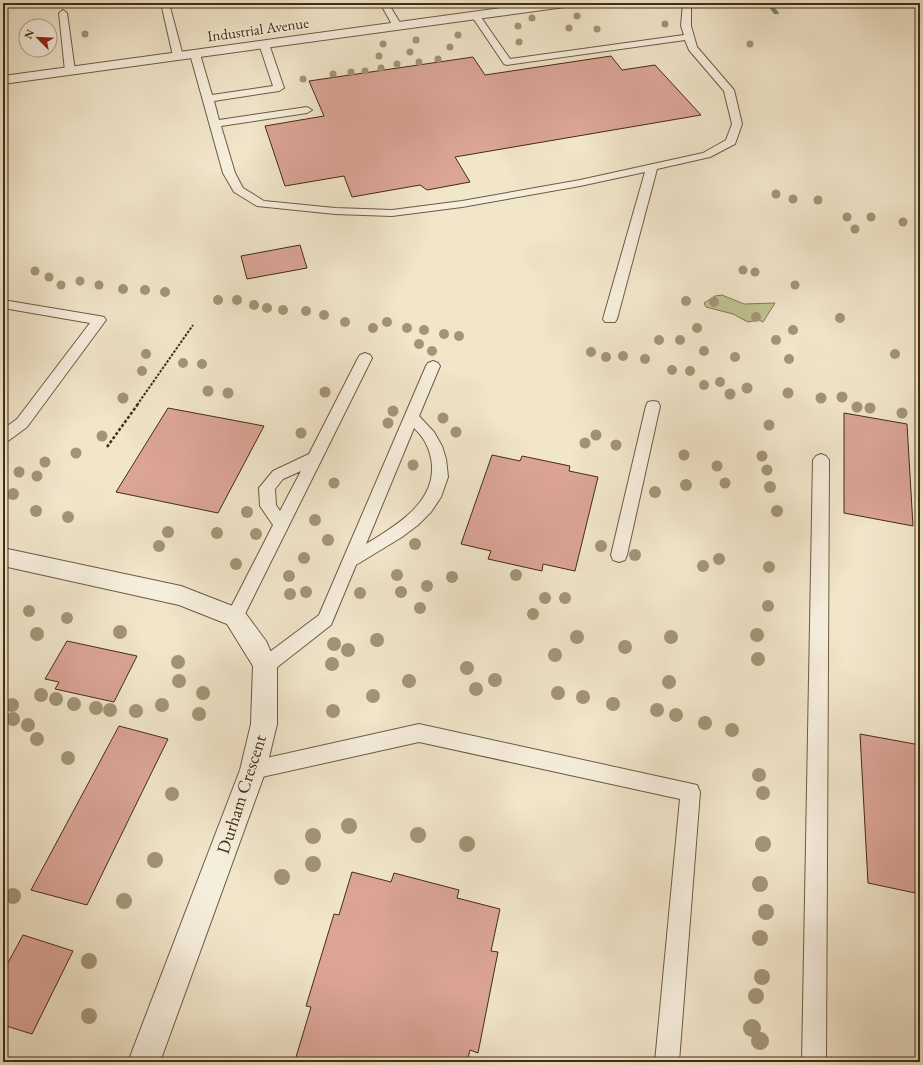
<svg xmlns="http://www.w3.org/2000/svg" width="923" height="1065" font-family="'EB Garamond',serif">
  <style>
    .green { fill: #c2c292; stroke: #827852 }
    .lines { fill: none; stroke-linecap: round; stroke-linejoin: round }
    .stream { fill: #788572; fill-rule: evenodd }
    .building { fill: #dba497; stroke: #432d13 }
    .lane-casing { stroke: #6e5b41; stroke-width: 2 }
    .street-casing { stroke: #6e5b41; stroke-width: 2 }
    .path-far1 { stroke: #432d13; stroke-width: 2; stroke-dasharray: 2.5 1.5; stroke-linecap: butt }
    .path { stroke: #432d13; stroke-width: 2.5; stroke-dasharray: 3 2; stroke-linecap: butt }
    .lane { fill: #f6eedd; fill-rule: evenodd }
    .street { fill: #f6eedd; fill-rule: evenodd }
    .tree { fill: #a39477 }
    .labels { text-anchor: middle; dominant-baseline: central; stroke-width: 3; stroke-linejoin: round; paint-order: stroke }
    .far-street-label { font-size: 15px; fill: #432d13; stroke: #f6eedd }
    .street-label { font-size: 18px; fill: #432d13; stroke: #f6eedd }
  </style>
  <rect width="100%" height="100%" fill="#f1e5ca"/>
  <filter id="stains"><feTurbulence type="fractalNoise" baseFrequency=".005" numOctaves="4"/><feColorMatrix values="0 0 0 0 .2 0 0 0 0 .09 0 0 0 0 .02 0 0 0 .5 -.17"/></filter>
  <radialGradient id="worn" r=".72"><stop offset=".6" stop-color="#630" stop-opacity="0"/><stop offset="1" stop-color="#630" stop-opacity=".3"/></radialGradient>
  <path class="green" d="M722,295l22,9 31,-1 -12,19 -4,-2 -11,2 -15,-8 -27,-7 -2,-4 11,-7z"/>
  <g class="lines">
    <path class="stream" d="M766,3h5l8,10 -1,1h-4z"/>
  </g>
  <path class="building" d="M611,56l11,14 33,-5 46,50 -246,42 15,25 -43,8 -7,-5 -68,12 -8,-21 -59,10 -20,-60 59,-10 -15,-35 164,-24 12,18z
    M300,245l7,23 -60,11 -6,-23z
    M168,408l96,18 -46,87 -102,-21z
    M844,413l63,11 6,102 -69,-13z
    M492,455l28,6 2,-5 48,10 -1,5 29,6 -23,94 -32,-7 -1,7 -54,-12 3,-8 -30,-7z
    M67,641l70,15 -23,46 -59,-13 4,-7 -14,-3z
    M119,726l49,13 -81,166 -56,-15z
    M860,734l60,11v149l-52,-11z
    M352,872l39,10 3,-9 65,17 -2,8 43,11 -9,42 7,1 -20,101 -8,-3 -3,12h-153l-18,-5 15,-50 -5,-1 28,-92 5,1z
    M23,935l50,16 -41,83 -29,-9v-53z"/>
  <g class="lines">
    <g class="lane-casing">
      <path id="lane" d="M161,3h8l14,53 -2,2h-6l-2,-2z
        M380,3h8l14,23 -2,2h-6z
        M683,3h8v23l6,21 37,43 8,34 -7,20 -25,13 -53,12 -40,150 -2,3h-10l-2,-3 42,-147 -65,14 -118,21 -70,9 -57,-2 -78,-8 -23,-14 -11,-19 -33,-119 5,-3 5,3 12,41 61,-9 -14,-42 5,-3 5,3 15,44 -5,3 -65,10 5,19 88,-13 5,3 -5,3 -86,13 14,47 8,15 21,13 71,7 57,2 70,-9 118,-21 123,-27 23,-13 6,-16 -8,-33 -35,-41 -4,-10 -178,25 -3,-1 -33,-49 1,-2h6l32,46 174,-24 -3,-9z
        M63,10l4,3 8,58 -5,3 -5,-3 -6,-58z
        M3,300l96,16 5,1 2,3 -79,107 -19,14 -5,1v-13l14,-10 73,-96 -87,-15z
        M365,353l5,2 2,3 -131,264 -6,2 -6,-2 -3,-5 47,-92 -13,-19 -1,-18 14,-17 36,-17 49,-96 2,-3zM301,471l-21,40 -4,-6 -1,-16 8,-10z
        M433,361l5,2 2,3 -21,50 15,16 8,14 4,13 2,18 -7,20 -10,15 -13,13 -16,12 -46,28 -25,60 -60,47 -6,2 -6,-2 -3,-6 3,-6 60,-45 107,-249 2,-3zM414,428c11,10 17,23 18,38 2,38 -37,60 -66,78z
        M653,401l5,1 2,4 -33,149 -2,5 -6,2 -6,-2 -2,-5 35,-149 2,-4z
        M821,454l5,2 3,4 -3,602h-24l11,-602 3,-4z
        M419,724l278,61 3,7 -21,270h-24l25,-263 -261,-57 -166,37 -7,-2 -3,-7 3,-7 7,-2z"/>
    </g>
    <g class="street-casing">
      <path id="street" d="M538,3h33l-6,4 -562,77v-8z
        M3,548l178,38 62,24 23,31 11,25v58l-11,46 -106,292h-32l112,-292 11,-46 2,-58 -26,-42 -48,-19 -176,-39z"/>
    </g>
    <path class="path-far1" d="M137,405l56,-80"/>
    <path class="path" d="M107,447l31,-43"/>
    <use href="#lane" class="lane"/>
    <use href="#street" class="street"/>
  </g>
  <g class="tree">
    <circle cx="577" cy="16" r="3.5"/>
    <circle cx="532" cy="18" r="3.5"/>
    <circle cx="665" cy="24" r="3.5"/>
    <circle cx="518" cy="26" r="3.5"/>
    <circle cx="569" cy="28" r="3.5"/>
    <circle cx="597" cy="29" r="3.5"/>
    <circle cx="85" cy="34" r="3.5"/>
    <circle cx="458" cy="35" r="3.5"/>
    <circle cx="416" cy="40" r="3.5"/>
    <circle cx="519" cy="42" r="3.5"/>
    <circle cx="383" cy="44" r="3.5"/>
    <circle cx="750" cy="44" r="3.5"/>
    <circle cx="450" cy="47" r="3.5"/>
    <circle cx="410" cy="52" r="3.5"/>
    <circle cx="379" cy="56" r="3.5"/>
    <circle cx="438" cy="59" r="3.5"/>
    <circle cx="419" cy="62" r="3.5"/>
    <circle cx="397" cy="64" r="3.5"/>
    <circle cx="381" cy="68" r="3.5"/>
    <circle cx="365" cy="71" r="3.5"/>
    <circle cx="351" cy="72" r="3.5"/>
    <circle cx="333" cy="74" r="3.5"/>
    <circle cx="303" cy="79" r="3.5"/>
    <circle cx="776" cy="194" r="4.5"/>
    <circle cx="793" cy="199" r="4.5"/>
    <circle cx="818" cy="200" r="4.5"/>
    <circle cx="847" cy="217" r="4.5"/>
    <circle cx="871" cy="217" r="4.5"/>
    <circle cx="903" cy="222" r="4.5"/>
    <circle cx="855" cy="229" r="4.5"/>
    <circle cx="743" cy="270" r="4.5"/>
    <circle cx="35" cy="271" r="4.5"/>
    <circle cx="755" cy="272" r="4.5"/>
    <circle cx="49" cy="277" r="4.5"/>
    <circle cx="80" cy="281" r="4.5"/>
    <circle cx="61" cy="285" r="4.5"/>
    <circle cx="99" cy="285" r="4.5"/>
    <circle cx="795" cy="285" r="4.5"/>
    <circle cx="123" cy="289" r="5"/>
    <circle cx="145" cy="290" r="5"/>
    <circle cx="165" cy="292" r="5"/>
    <circle cx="218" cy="300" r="5"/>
    <circle cx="237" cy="300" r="5"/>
    <circle cx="686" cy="301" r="5"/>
    <circle cx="714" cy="302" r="5"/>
    <circle cx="254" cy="305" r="5"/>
    <circle cx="267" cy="308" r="5"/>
    <circle cx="283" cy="310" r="5"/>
    <circle cx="306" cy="311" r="5"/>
    <circle cx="324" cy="315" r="5"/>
    <circle cx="756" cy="317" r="5"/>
    <circle cx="840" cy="318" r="5"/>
    <circle cx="345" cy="322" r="5"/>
    <circle cx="387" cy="322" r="5"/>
    <circle cx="373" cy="328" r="5"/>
    <circle cx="407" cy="328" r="5"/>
    <circle cx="697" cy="328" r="5"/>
    <circle cx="424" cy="330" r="5"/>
    <circle cx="793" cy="330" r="5"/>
    <circle cx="444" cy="334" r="5"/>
    <circle cx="459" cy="336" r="5"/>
    <circle cx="659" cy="340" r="5"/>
    <circle cx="680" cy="340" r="5"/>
    <circle cx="776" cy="340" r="5"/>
    <circle cx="419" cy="344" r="5"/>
    <circle cx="432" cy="351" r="5"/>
    <circle cx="704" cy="351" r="5"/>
    <circle cx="591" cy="352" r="5"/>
    <circle cx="146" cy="354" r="5"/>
    <circle cx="895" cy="354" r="5"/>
    <circle cx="623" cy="356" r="5"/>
    <circle cx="606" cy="357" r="5"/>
    <circle cx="735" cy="357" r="5"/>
    <circle cx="645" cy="359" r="5"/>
    <circle cx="789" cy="359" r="5"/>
    <circle cx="183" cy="363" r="5"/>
    <circle cx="202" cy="364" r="5"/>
    <circle cx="672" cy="370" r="5"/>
    <circle cx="142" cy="371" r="5"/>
    <circle cx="690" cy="371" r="5"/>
    <circle cx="720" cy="382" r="5"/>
    <circle cx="704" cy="385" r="5"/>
    <circle cx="747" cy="388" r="5.5"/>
    <circle cx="208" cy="391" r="5.5"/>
    <circle cx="325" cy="392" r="5.5"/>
    <circle cx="228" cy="393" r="5.5"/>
    <circle cx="788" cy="393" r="5.5"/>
    <circle cx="730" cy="394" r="5.5"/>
    <circle cx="842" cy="397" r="5.5"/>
    <circle cx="123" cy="398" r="5.5"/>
    <circle cx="821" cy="398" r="5.5"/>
    <circle cx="857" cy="407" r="5.5"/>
    <circle cx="870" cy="408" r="5.5"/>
    <circle cx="393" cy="411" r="5.5"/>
    <circle cx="902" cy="413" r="5.5"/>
    <circle cx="443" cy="418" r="5.5"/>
    <circle cx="388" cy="423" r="5.5"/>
    <circle cx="769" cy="425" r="5.5"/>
    <circle cx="456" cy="432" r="5.5"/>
    <circle cx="301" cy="433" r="5.5"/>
    <circle cx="596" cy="435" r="5.5"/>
    <circle cx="102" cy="436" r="5.5"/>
    <circle cx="585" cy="443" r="5.5"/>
    <circle cx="616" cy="445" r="5.5"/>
    <circle cx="76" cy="453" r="5.5"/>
    <circle cx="684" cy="455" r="5.5"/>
    <circle cx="762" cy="456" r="5.5"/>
    <circle cx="45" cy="462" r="5.5"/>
    <circle cx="413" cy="465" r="5.5"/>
    <circle cx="717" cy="466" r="5.5"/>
    <circle cx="767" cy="470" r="5.5"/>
    <circle cx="19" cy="472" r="5.5"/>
    <circle cx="37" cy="476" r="5.5"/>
    <circle cx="334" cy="483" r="5.5"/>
    <circle cx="725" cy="483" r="5.5"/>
    <circle cx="686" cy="485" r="6"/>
    <circle cx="770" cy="487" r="6"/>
    <circle cx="655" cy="492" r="6"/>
    <circle cx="13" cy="494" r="6"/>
    <circle cx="36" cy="511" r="6"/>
    <circle cx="777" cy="511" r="6"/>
    <circle cx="247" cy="512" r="6"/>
    <circle cx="68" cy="517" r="6"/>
    <circle cx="315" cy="520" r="6"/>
    <circle cx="168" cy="532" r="6"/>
    <circle cx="217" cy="533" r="6"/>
    <circle cx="256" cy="534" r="6"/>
    <circle cx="328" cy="540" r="6"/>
    <circle cx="415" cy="544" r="6"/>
    <circle cx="159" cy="546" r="6"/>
    <circle cx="601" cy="546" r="6"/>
    <circle cx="635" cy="555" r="6"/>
    <circle cx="304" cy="558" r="6"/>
    <circle cx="719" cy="559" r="6"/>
    <circle cx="236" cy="564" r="6"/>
    <circle cx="703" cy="566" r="6"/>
    <circle cx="769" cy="567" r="6"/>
    <circle cx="397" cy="575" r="6"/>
    <circle cx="516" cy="575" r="6"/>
    <circle cx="289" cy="576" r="6"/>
    <circle cx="452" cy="577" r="6"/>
    <circle cx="427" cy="586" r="6"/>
    <circle cx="306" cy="592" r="6"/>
    <circle cx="401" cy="592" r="6"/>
    <circle cx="360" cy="593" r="6"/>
    <circle cx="290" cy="594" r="6"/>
    <circle cx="545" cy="598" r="6"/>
    <circle cx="565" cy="598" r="6"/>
    <circle cx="768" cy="606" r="6"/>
    <circle cx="420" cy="608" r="6"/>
    <circle cx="29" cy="611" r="6"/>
    <circle cx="533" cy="614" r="6"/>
    <circle cx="67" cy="618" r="6"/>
    <circle cx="120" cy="632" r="7"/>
    <circle cx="37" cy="634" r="7"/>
    <circle cx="757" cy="635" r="7"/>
    <circle cx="577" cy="637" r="7"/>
    <circle cx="671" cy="637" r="7"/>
    <circle cx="377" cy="640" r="7"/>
    <circle cx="334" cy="644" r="7"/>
    <circle cx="625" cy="647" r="7"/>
    <circle cx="348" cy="650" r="7"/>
    <circle cx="555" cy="655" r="7"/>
    <circle cx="758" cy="659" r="7"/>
    <circle cx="178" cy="662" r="7"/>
    <circle cx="332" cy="664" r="7"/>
    <circle cx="467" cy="668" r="7"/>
    <circle cx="495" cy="680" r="7"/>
    <circle cx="179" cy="681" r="7"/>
    <circle cx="409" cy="681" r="7"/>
    <circle cx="669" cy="682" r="7"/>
    <circle cx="476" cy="689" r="7"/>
    <circle cx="203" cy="693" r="7"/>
    <circle cx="558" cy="693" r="7"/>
    <circle cx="41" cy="695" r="7"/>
    <circle cx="373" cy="696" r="7"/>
    <circle cx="583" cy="697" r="7"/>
    <circle cx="56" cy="699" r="7"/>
    <circle cx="74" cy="704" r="7"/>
    <circle cx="613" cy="704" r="7"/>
    <circle cx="12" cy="705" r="7"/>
    <circle cx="162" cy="705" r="7"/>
    <circle cx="96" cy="708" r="7"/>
    <circle cx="110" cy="710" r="7"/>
    <circle cx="657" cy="710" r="7"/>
    <circle cx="136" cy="711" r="7"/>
    <circle cx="333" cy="711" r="7"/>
    <circle cx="199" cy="714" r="7"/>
    <circle cx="676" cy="715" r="7"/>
    <circle cx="13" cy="719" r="7"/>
    <circle cx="705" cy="723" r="7"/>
    <circle cx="28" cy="725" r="7"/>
    <circle cx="732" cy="730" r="7"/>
    <circle cx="37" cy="739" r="7"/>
    <circle cx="68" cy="758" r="7"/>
    <circle cx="759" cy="775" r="7"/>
    <circle cx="763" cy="793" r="7"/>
    <circle cx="172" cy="794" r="7"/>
    <circle cx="349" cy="826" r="8"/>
    <circle cx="418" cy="835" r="8"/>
    <circle cx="313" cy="836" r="8"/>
    <circle cx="467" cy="844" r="8"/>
    <circle cx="763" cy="844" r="8"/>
    <circle cx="155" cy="860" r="8"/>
    <circle cx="313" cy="864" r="8"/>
    <circle cx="282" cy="877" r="8"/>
    <circle cx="760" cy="884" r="8"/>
    <circle cx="13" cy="896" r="8"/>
    <circle cx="124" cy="901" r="8"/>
    <circle cx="766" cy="912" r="8"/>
    <circle cx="760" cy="938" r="8"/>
    <circle cx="89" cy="961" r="8"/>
    <circle cx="762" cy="977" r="8"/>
    <circle cx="756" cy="996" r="8"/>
    <circle cx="89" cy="1016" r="8"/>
    <circle cx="752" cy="1028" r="9"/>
    <circle cx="760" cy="1041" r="9"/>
  </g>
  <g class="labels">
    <g class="far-street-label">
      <text transform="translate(258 29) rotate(-8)">Industrial Avenue</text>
    </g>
    <g class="street-label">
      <text transform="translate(241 794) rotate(-72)">Durham Crescent</text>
    </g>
  </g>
  <rect width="923" height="1065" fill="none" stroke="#f1e5ca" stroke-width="16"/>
  <rect x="4" y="4" width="915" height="1057" fill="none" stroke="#432d13" stroke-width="2"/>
  <rect x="8" y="8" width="907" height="1049" fill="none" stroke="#432d13"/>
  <g transform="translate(38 38) rotate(294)"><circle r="19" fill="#f6eedd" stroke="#aea18c"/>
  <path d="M0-3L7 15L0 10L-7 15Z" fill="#8f2418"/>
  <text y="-6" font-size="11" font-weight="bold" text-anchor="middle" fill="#432d13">N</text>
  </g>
  <rect width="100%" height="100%" filter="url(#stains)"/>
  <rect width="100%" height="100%" fill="url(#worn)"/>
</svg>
